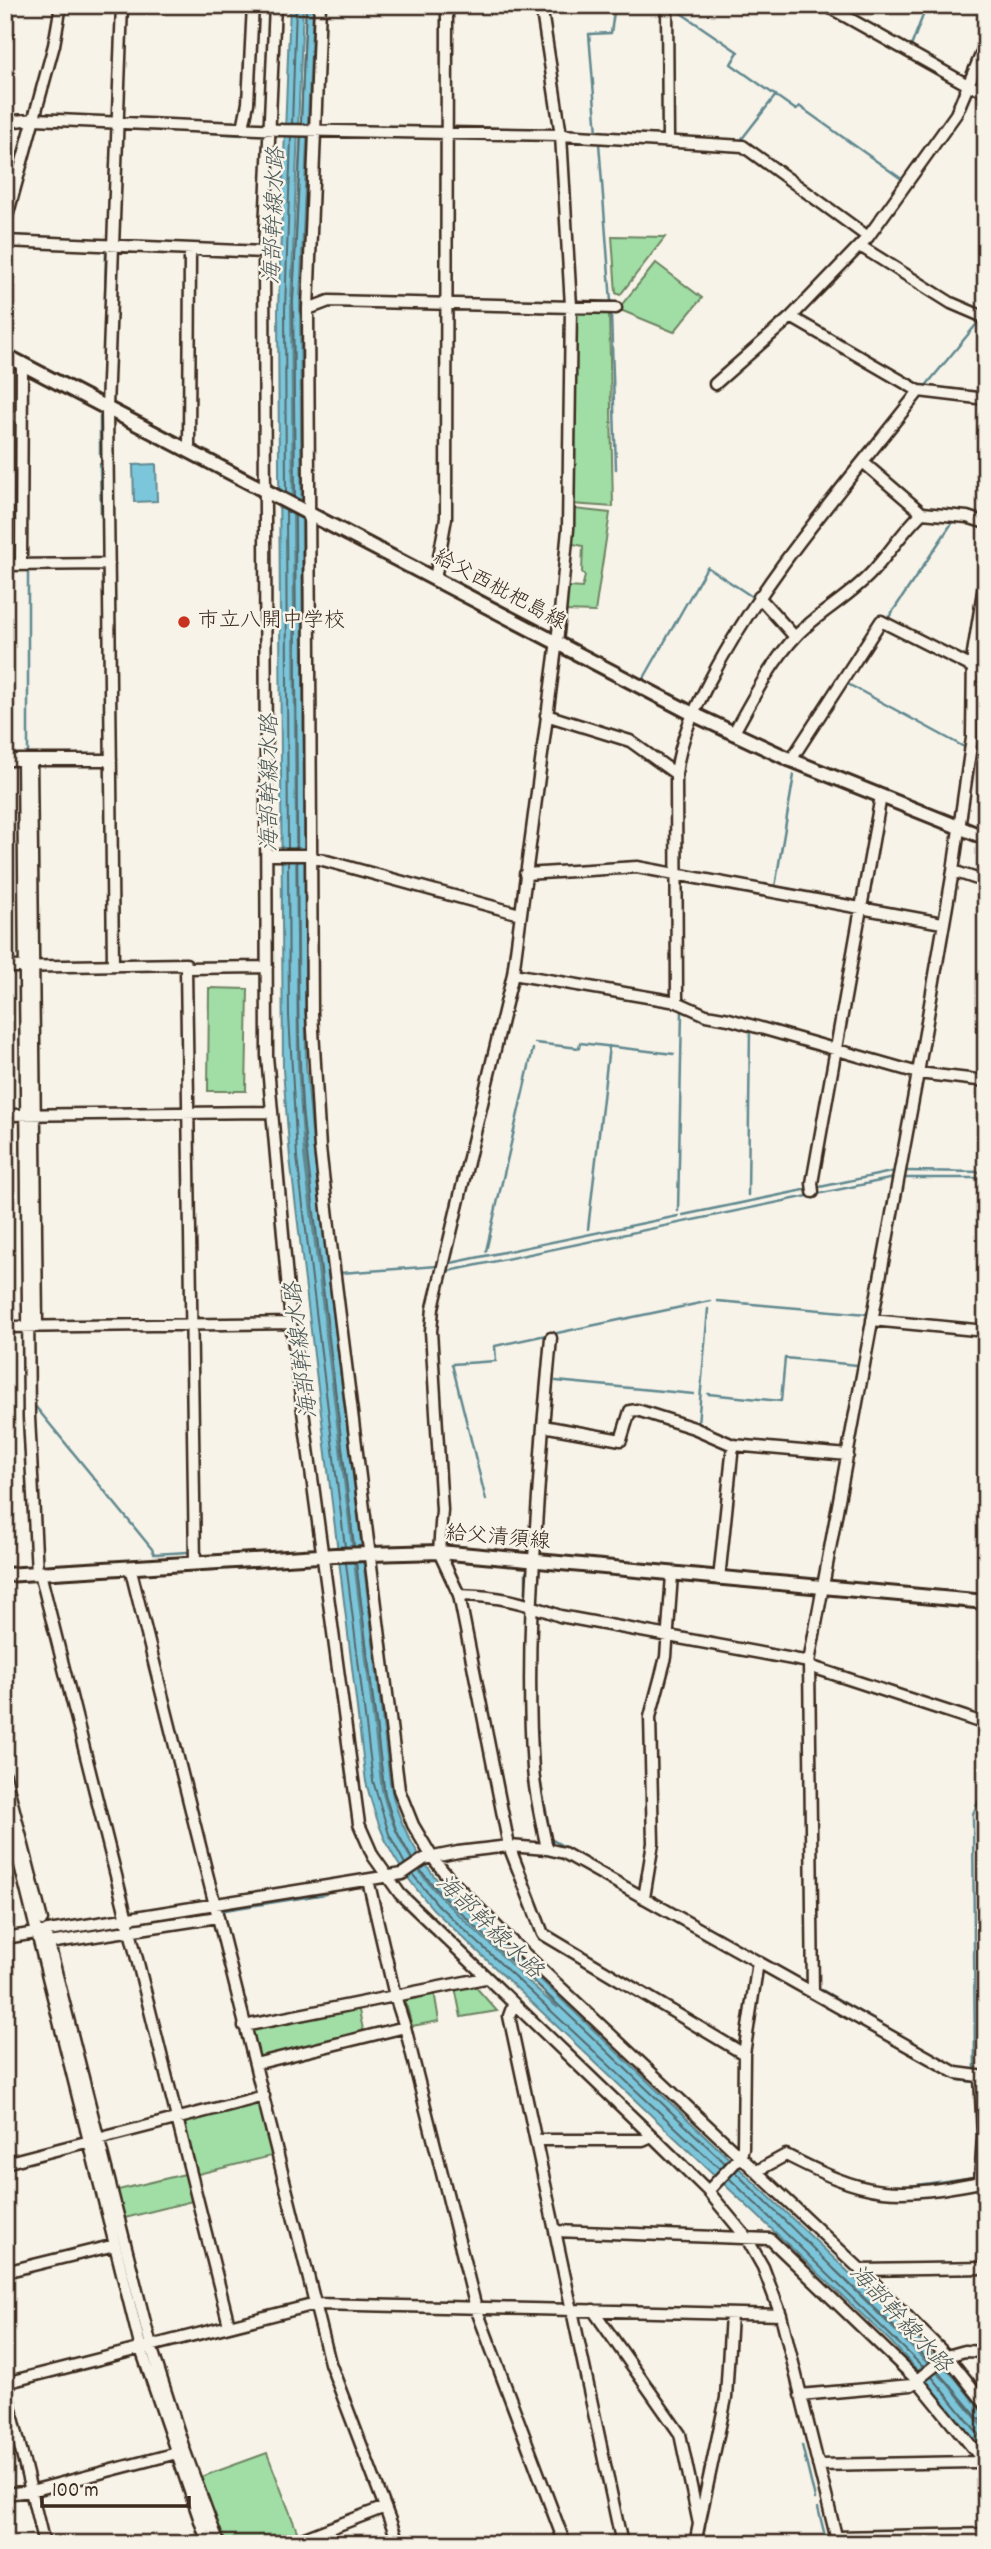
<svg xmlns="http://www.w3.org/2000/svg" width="991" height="2549" font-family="Dekko,'Klee One',sans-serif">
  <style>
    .green { fill: #a0dea6; stroke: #6e8462; stroke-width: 2 }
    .water { fill: #7bc6db; stroke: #61888f; stroke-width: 2 }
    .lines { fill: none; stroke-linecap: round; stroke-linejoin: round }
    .shore { stroke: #55686a; stroke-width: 2 }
    .stream { stroke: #61888f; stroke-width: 2.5 }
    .minor-casing { stroke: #3b2a1e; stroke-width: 15 }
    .major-casing { stroke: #3b2a1e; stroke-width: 18 }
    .minor { stroke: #f7f3e8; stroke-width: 10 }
    .major { stroke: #f7f3e8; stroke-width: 12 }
    .poi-dot { fill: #c8321e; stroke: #f7f3e8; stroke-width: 2.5 }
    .labels { text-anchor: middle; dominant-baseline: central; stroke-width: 5; stroke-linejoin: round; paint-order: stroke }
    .street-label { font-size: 21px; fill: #3b2a1e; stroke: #f7f3e8 }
    .poi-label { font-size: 21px; fill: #3b2a1e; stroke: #f7f3e8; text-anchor: start }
    .water-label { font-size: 23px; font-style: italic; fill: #4e5957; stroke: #f7f3e8 }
  </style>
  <rect width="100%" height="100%" fill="#f7f3e8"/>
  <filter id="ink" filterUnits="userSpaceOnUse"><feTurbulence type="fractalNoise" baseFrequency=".0143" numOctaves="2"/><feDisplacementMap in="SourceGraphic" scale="14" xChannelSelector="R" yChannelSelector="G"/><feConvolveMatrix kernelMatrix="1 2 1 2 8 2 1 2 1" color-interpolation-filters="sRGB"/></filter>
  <g filter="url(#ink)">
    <path class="green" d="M612,236l53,1 -45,58 -4,-2z
      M656,263l46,35 -28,34 -56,-23z
      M609,310l4,197 -42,-3 5,-193z
      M574,509l36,4 -15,99 -31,-1 4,-22 2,-2 12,1 3,-12 -3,-4 1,-26 -14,-3 2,-32z
      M209,988l39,1 -2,102h-38z
      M473,1984l24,27 -36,6 -6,-30z
      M434,1991l5,30 -27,5 -8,-30z
      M358,2006l6,28 -107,25 -7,-30z
      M259,2101l3,1 13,53 -81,20 -12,-51 2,-4z
      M189,2173l7,27 -75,19 -7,-28z
      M267,2453l31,81 -1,4 -15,6h-60l-24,-66z"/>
    <path class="water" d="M290,5h13l-12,296 7,764 6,90 78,635c19,76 59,108 113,159 21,20 41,42 63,59 -46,-55 -117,-93 -152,-158 -11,-18 -17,-40 -22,-60l-78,-635 -7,-90 -6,-764 13,-296h7l-13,295 6,764 8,91 76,627c7,41 26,72 52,104l459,436 53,55 32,40v11l-38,-46 -51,-53 -64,-61 114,115 36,44 3,4v24l-65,-81 -31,-33 -457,-432c-39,-45 -52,-69 -67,-127l-76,-624 -7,-88 -5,-760z
      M156,464l1,37 -23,1 -1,-37z"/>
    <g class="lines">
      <path class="shore" d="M292,124l4,-119
        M301,124l5,-119
        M286,493l-1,-183 6,-173
        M295,497l-2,-197 8,-163
        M286,510l2,338
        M295,515l2,333
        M288,862l1,154 8,141 48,390
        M297,862l1,152 4,97 52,436
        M356,1562l29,233 11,35 16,29
        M346,1563l27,218 16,53 16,30
        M420,1870l18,21 287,272
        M413,1875l25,30 282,264
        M735,2172l194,190
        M729,2178l194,189
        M938,2371l39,47 9,3
        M932,2377l54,66"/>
      <path class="stream" d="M672,7l66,45 -7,12 65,46 3,-4 104,74
        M910,49l17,-44
        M42,111l9,-37
        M36,127l1,-3 39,2
        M137,128l105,7
        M597,133l-8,-99 22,-1 4,-28
        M741,140l35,-45
        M599,143l12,159
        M901,199l45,-63
        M9,224l-3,11 101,5
        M884,267l51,32
        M105,298l1,-49
        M611,314l5,155
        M924,388l56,-68
        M102,393l2,-52
        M100,417v37
        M100,464l1,52
        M16,560v-97
        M28,571v185
        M887,620l67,-100h2
        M644,678l63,-111 47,31
        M846,683l118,64
        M801,754l30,-48
        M680,870l95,17
        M788,890l-13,-3 19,-112
        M535,1043l44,5 1,-5 94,11
        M194,1108l62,-2
        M5,1110h19
        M38,1110l146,-2
        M904,1171l82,1
        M904,1178h82
        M815,1188l81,-17
        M748,1195l2,-168
        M678,1211l4,-200 18,6
        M683,1215l126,-26
        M588,1229l21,-183
        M486,1251l47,-202
        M446,1264l232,-48
        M449,1271l445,-93
        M340,1273l98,-7
        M717,1301l150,13
        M876,1315l110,11
        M33,1329l2,77 117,143 2,5 34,-2
        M557,1333l153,-32
        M556,1381l138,13
        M708,1394l73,7 4,-43 72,7
        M698,1424l10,-115
        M486,1500l-34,-136 44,-3 -1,-15 51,-11
        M528,1549l4,-41
        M526,1572v26
        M538,1603l13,4
        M538,1731v1
        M538,1742v25l13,72 70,41
        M559,1856l65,36
        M629,1895l56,33
        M649,1895l23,13
        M677,1910l44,24
        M219,1911l107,-17
        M132,1925l80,-13
        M692,1931l38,22
        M50,1938l76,-12
        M731,1940l77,43
        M390,1955l10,38
        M737,1956l16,10
        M761,1970l57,32
        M822,1990l138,79
        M824,2006l133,74 17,2
        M975,2071l-2,-257 13,-30
        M794,2153c30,14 61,31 94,34
        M902,2187l73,-10
        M107,2194l38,147
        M462,2232l17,67
        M485,2316l49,133
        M802,2445l13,54
        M977,2466l9,35
        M818,2508l9,36"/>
      <g class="minor-casing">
        <path id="minor" d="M275,5l-11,247 3,804 24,267 68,501 14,32 27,38 252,242 56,55 38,46 17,30 18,48 57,229
          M320,5l-12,304 4,704 8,135 11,96 68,546 14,35 19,32 16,20 60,61 353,332 86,86 39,49
          M541,5l20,130 10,171 -3,223 -10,104 -45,341 -80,334 -2,23 11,179 -3,42 20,43 50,251 34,88 201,120
          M667,5l1,135
          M825,5l143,80 18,6
          M5,122l30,-3 247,11 279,5 182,11 125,91
          M243,128l5,-25 5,-98
          M5,224l49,-179 7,-40
          M5,241l259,11
          M860,246l91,57 35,15
          M308,309l21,-8 287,7
          M791,317l128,74
          M715,384l76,-67 77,-80 88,-123 30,-71
          M189,451l1,-202
          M864,463l58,50 45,4 19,6
          M5,565l104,-1
          M21,565l1,-202
          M435,579l11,-61 1,-513
          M759,597l36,40
          M546,715l84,26 46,33
          M733,734c19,-34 38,-72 65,-100 23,-23 54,-39 75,-63 17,-19 30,-40 49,-58
          M5,760h106
          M23,760l6,657 8,156
          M31,760l6,566
          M791,760l90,-139 105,53
          M267,855h45
          M312,857l208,57
          M953,871l33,11
          M525,874l112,-7 305,56
          M113,965l-6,-557 15,-403
          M5,967l181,-3v4l81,-1
          M186,968l9,595
          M513,974l164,28 29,13 23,4 189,54 68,8
          M677,1002l-1,-228c5,-38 17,-61 34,-94 55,-106 136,-195 209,-289l67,8
          M5,1115l265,-3
          M813,1192l-1,-9 69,-387
          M872,1320l114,11
          M5,1327l286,-4
          M543,1426l8,-88
          M130,1567l200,796 69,181
          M40,1573l189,752
          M719,1579l14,-134
          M459,1595c40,1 64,7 101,21l249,46
          M809,1666l177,58
          M5,1775l37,145
          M5,1805l136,544 67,195
          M547,1849c-5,-26 -12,-53 -14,-80 -8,-113 2,-230 10,-343l78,14 9,-29 7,-1 57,18 39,17 115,10
          M368,1880l27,116 10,31 71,281 89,236
          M644,1898l9,-55 -3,-126 16,-60 6,-82
          M46,1932l105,414 33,103 35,95
          M5,1938l397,-64 22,-15 34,-7 51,-6 38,3 17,4 392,220 30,4
          M49,1943l169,-26
          M813,1993l-4,-331 109,-589 35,-202 19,-133 1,-85 13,-80
          M513,2005l-4,11 113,528
          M244,2026l241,-48
          M255,2064l150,-37
          M980,2077l3,58h3
          M536,2140h107l9,-4
          M5,2163l259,-67
          M757,2171l29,-16c30,15 62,32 97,36 33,4 70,-4 103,-10
          M980,2182l3,-47
          M708,2191l33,-35 2,-8 1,-94 14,-92
          M555,2231l215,8 148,142 68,83
          M861,2270l125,-2
          M5,2272l110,-27
          M593,2310l87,124 19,90 -4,20
          M5,2383l311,-79 465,11
          M5,2385l39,159
          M800,2395l111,-10 36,-29 18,-5 21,1
          M818,2465l156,-3 9,-2
          M5,2494l26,-3 146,-38
          M700,2520l26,-122 5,-84
          M836,2537l150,-3
          M289,2544l96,-37"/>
      </g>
      <g class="major-casing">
        <path id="major" d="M5,355l688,359 98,46 195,78
          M5,1575l330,-20 104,-3 547,50"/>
      </g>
      <use href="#minor" class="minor"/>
      <use href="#major" class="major"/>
    </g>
  </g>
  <circle class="poi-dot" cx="184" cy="622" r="7"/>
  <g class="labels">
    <g class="street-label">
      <text transform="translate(499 591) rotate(28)">給父西枇杷島線</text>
      <text transform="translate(498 1539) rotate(5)">給父清須線</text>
    </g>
    <g class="poi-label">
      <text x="198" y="622">市立八開中学校</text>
    </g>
    <g class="water-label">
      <text transform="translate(276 216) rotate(-88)">海部幹線水路</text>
      <text transform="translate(271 783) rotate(-90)">海部幹線水路</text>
      <text transform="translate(303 1350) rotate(-97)">海部幹線水路</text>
      <text transform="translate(488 1928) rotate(44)">海部幹線水路</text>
      <text transform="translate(899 2320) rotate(47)">海部幹線水路</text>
    </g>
  </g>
  <rect width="991" height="2549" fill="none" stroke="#f7f3e8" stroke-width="28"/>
  <rect x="14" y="14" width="963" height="2521" fill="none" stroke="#3b2a1e" stroke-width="2.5" filter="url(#ink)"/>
  <path d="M42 2496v10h147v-10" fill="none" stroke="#3b2a1e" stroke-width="3.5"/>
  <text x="52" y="2496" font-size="21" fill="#3b2a1e" stroke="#f7f3e8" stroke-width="5" paint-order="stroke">100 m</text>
</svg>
